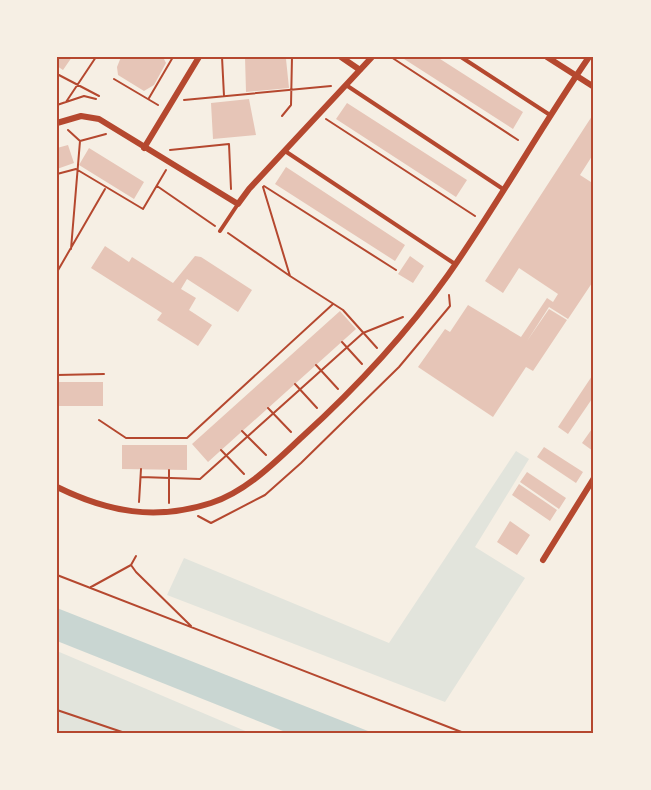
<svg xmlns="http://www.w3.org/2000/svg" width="651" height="790" font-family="'Titillium Web',sans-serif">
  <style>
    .green { fill: #e2e4dc }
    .water { fill: #c9d6d2 }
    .building { fill: #e6c5b7 }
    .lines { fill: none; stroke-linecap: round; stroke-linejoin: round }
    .path { stroke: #b5482f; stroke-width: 2 }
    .service { stroke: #b5482f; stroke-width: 4 }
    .minor { stroke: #b5482f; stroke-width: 6 }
    .neatline { fill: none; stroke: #b5482f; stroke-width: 2 }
  </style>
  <rect width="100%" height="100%" fill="#f6efe4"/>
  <path class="green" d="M516,451l13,8 -54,88 50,31 -80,124 -278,-107 17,-37 205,85z
    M57,651l193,82h-193z"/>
  <path class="water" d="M57,608l316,125h-85l-231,-92z"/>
  <path class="building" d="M57,57h15l-9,13 -6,-4z
    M121,57h42l3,6 -12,22 -10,6 -26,-16 -1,-8z
    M245,57h39l2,2 3,29 -43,4z
    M401,57h36l86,55 -10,17z
    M249,99l7,36 -43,4 -2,-36z
    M347,103l120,77 -11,17 -120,-78z
    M594,113v40l-14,22 14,9v100l-2,-1 -24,36 -19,-12 -22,34 22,-32 18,11 -34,51 -7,-4 -33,50 -75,-50 27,-38 5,3 18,-27 53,32 26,-39 6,4 5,-8 -39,-26 -16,25 -18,-12z
    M68,145l6,18 -17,6v-21z
    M89,148l55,34 -10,17 -55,-34z
    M286,167l119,78 -10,16 -120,-77z
    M105,246l24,16 3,-5 41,26 22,-27 6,1 51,33 -14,22 -51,-33 -6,10 15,9 -7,12 23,15 -14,21 -41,-26 5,-7 -71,-45z
    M410,256l14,10 -11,17 -15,-9z
    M340,311l16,18 -148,133 -16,-18z
    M594,373v23l-26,38 -10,-7z
    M57,382h46v24h-46z
    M594,426v23l-1,2 -11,-8z
    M122,445h65v25l-65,-1z
    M544,447l39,25 -7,11 -39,-26z
    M527,472l39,26 -7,11 -39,-27z
    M519,484l38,26 -7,11 -38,-26z
    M510,521l20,14 -13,20 -20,-13z"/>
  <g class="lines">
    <path class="path" d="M222,57l2,39
      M391,57l127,83
      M57,74l42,22
      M114,79l44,26
      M149,98l24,-41
      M184,100l147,-14
      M66,102l30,-45
      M57,105l27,-9 12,3
      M282,116l9,-11 1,-48
      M326,119l149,97
      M68,130l12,11 26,-7
      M170,150l59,-6 2,45
      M57,174l19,-5 67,40 23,-39
      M157,186l58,40
      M264,186l132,84
      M263,187l27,89 53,34 34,38
      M228,233l62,43
      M71,249l9,-108
      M57,272l48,-83
      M342,342l20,22
      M316,365l22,24
      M57,375l47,-1
      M295,384l22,24
      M268,408l23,24
      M99,420l27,18h61l146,-134
      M242,431l24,24
      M221,450l23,24
      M169,470v33
      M141,477l59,2 163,-146 40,-16
      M139,502l2,-33
      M198,516l13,7 54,-28 36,-32 98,-96 51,-61 -1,-11
      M136,556l-5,9 5,7 55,54
      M57,575l407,158
      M91,587l40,-22
      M57,710l68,23"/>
    <path class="service" d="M461,57l89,58
      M346,85l157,104
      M285,151l170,113
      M220,231l18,-27"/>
    <path class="minor" d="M341,57l19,13
      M547,57l47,30
      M57,123l24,-7 18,3 139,85 11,-15 123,-132
      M144,148l55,-91
      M57,487c51,25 98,34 154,16 36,-12 64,-41 91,-66 54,-49 104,-103 146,-162 50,-71 92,-147 141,-218
      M543,560l51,-82"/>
  </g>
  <rect width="651" height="790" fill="none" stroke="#f6efe4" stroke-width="117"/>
  <rect x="58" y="58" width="534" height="674" class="neatline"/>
</svg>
